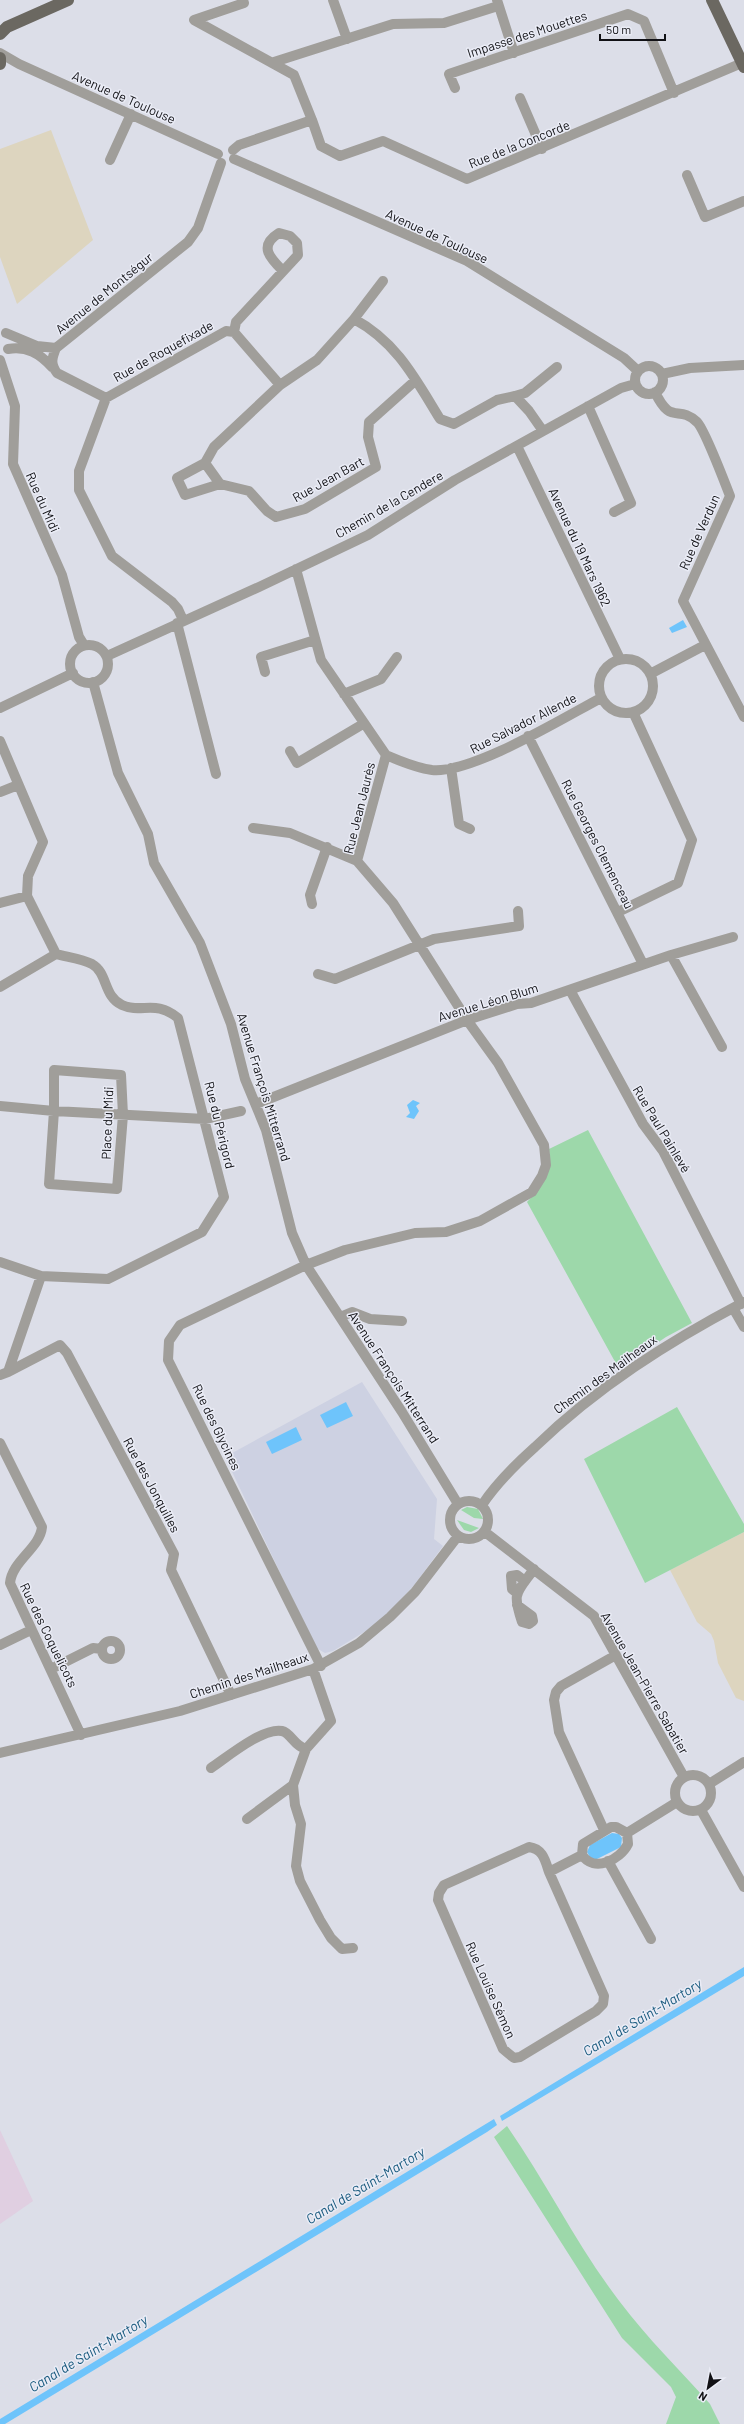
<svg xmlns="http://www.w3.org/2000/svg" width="744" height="2424" font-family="Barlow,sans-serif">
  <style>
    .built { fill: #cdd1e2 }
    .industrial { fill: #e0cfe1 }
    .education { fill: #ddd5bf }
    .green { fill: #9dd8aa }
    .water { fill: #6ec4fb }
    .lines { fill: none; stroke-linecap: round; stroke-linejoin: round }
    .minor { stroke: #a09e9a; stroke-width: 10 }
    .major { stroke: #6b6861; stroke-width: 12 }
    .labels { text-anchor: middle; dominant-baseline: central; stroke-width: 3; stroke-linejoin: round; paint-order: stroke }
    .street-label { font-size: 13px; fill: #111115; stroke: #eaecf6 }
    .water-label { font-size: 14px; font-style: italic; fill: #195a7e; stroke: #eaecf6 }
  </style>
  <rect width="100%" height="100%" fill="#dcdee8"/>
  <path class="built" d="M362,1382l75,117 -3,40 9,7 -28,38 -21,23 -25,22 -36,22 -8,2 -9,-5 -91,-191z"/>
  <path class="industrial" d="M0,2130l33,71 -33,23z"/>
  <path class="education" d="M51,130l42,110 -76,64 -17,-47v-108z
    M744,1532v169l-8,-3 -18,-35 -4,-22 -3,-7 -14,-12 -27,-52z"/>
  <path class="green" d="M588,1130l104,193 -26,14 -47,32 -92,-167c14,-15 26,-32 22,-53z
    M677,1407l67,117v8l-99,51 -61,-124z
    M467,1507l11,2 5,10 -9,-1 -13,-8z
    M457,1520l22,8 -8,4 -7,-2z
    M507,2126c40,57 70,120 113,176 27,36 60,68 90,102l10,20h-54l10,-27 -5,-10 -49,-49 -128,-201z"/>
  <path class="water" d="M683,620l4,7 -15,6 -3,-5z
    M413,1100l7,3 -4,3 3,5 -5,8 -8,-2 4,-4 -3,-8z
    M346,1402l7,14 -26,12 -7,-13z
    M296,1427l6,13 -30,14 -6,-12z
    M612,1833l7,1 3,4 -1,9 -24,12h-6l-4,-7 3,-7z
    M744,1967v9l-242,145 -2,-5z
    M494,2119l3,6 -10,7 -482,292h-5v-5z"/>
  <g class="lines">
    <path class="minor" d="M243,0l1,3 -50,17 100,55 18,45
      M333,0l14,39
      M497,0l17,53
      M0,53l19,11 199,90
      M274,62l119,-38 51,-1 54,-17
      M455,88l-6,-14 179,-60 16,7 30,72
      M520,98l22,51
      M233,150l6,-5 73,-25 9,26 19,10 43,-15 84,38 275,-116
      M234,159l233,102 157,97 14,13
      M110,160l21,-46
      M687,175l18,42 39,-16
      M354,319l29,-38
      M234,332l46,53 37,-25 37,-41c43,23 62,61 86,100l14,5 43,-24 18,-4 14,15 14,20
      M234,332l2,-10 62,-67 -1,-12 -7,-7 -11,-3c-21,13 -9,25 4,38
      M6,333l31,13 19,2
      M8,349c19,-3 31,4 44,18
      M0,360l15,46 -2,58 49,111 17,62 5,8
      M635 380a14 14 0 1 1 28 0a14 14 0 1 1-28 0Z
      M662,374l28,-6 54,-3
      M280,385l-66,62 -9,16 15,21 29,7 18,20 9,6 29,-8 71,-42 -8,-30 1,-15 47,-42
      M655,392c16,34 23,12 42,30 7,7 28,61 33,74l-47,105 61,116
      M515,396l10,-3 32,-26
      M106,398l120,-67 8,1
      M588,406l43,97 -17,9
      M517,446l103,213
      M205,463l-28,15 8,17 35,-11
      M296,569l25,91 65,95 -29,106 36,42 74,117 31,43 46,82 2,20 -4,11 -10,16 -52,29 -34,11 -31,1 -70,17 -39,15 -126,60 -11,16 -1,19 153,306
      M183,620l-5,-11 -6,-7 -60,-46 -33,-66v-19l27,-73 -49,-25c-7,-9 -5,-15 -1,-25l132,-106 10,-14 23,-65
      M177,623l39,151
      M70 664a19 19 0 1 1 38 0a19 19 0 1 1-38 0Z
      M107,656l152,-69 109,-52 87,-55 166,-92 14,-4
      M599 686a27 27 0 1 1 54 0a27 27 0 1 1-54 0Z
      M265,672l-4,-15 54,-17
      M650,674l55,-29
      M93,682l25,91 30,61 6,29 46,80 31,81 14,55 21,51 26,103 14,32 96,147 56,92
      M344,694l37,-15 16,-22
      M0,708l73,-35
      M528,736l115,228
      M0,741l43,101 -15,34 -1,20 29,58
      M290,751l7,12 66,-39
      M386,755c14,6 30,13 46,15 40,4 131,-52 169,-72
      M451,768l8,56 11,5
      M0,792l18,-7
      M253,828l37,5 67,28
      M0,903l27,-7
      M312,904l-2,-9 17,-48
      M618,912l60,-29 14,-43 -59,-128
      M671,955l51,92
      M318,974l17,5 99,-40 85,-13 -1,-15
      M0,987l56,-33c11,3 26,5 36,10 16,9 11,32 30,41 20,9 33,-6 56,13l46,179 -22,35 -94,47 -67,-3 -41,-14
      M570,990l73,134 20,27 78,153
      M54,1070l67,5 2,40 -6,74 -68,-5 5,-73z
      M256,1104l211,-84 50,-16 14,-1 140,-48 62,-18
      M0,1106l54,5 151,8 36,-8
      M733,1308l11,19
      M340,1317l12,-5 18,7 32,2
      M8,1372l52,-27 7,8 107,201 -3,16 60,125
      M0,1375l8,-3 33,-96
      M0,1443l42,84c-2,21 -30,34 -32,56l71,152
      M450 1520a19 19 0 1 1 38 0a19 19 0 1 1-38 0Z
      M482,1505c14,-21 34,-41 53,-58 62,-60 133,-105 209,-145
      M485,1532l109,84 90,161
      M517,1593l-5,-4 -1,-13 6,-1 8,6
      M517,1605l15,11 1,5 -4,3 -7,-2c-10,-30 -6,-28 12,-53
      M102 1650a9 9 0 1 1 18 0a9 9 0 1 1-18 0Z
      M0,1645l31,-15
      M51,1669l42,-21 9,1
      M313,1669l18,52 -25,28 -13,36 2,20 6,19 -5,42 4,15 20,39 11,18 11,11 11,-1
      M0,1753l180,-42 133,-42 46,-26 31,-26 25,-25 43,-56
      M211,1768c15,-10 52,-41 71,-37 9,2 12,15 24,18
      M675 1793a18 18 0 1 1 36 0a18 18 0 1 1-36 0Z
      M709,1784l35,-22
      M701,1810l43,77
      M247,1819l46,-34
      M611,1827h5l11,6 1,11c-8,16 -34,29 -46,11l1,-11z
      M604,1830l-45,-98 -5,-32 2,-8 5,-6 55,-31
      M627,1833l50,-31
      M608,1861l43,78
      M549,1872l55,124 -1,8 -7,7 -76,46 -6,1 -11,-9 -65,-149 1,-7 5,-8 85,-38c14,2 16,13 20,25l33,-17"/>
    <path class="major" d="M712,0l32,67
      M0,34l7,-7 61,-27
      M0,58v6"/>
  </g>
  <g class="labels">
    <g class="street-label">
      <text transform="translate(527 34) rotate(-18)">Impasse des Mouettes</text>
      <text transform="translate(124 97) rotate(24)">Avenue de Toulouse</text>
      <text transform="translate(519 144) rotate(-22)">Rue de la Concorde</text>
      <text transform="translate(437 236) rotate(25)">Avenue de Toulouse</text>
      <text transform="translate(104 293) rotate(-39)">Avenue de Montségur</text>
      <text transform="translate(163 351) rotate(-29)">Rue de Roquefixade</text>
      <text transform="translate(328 479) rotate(-29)">Rue Jean Bart</text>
      <text transform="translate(43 502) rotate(66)">Rue du Midi</text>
      <text transform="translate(389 504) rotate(-30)">Chemin de la Cendere</text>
      <text transform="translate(699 532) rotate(-66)">Rue de Verdun</text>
      <text transform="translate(580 547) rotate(65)">Avenue du 19 Mars 1962</text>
      <text transform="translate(523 723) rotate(-27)">Rue Salvador Allende</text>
      <text transform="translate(359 808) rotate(-76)">Rue Jean Jaurès</text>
      <text transform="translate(598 844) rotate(63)">Rue Georges Clemenceau</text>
      <text transform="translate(488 1002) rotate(-17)">Avenue Léon Blum</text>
      <text transform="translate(264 1087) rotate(73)">Avenue François Mitterrand</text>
      <text transform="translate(107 1123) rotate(-88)">Place du Midi</text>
      <text transform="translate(220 1125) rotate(76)">Rue du Périgord</text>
      <text transform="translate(662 1129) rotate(59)">Rue Paul Painlevé</text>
      <text transform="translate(605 1374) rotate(-36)">Chemin des Mailheaux</text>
      <text transform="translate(394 1377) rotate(57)">Avenue François Mitterrand</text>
      <text transform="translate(217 1427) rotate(64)">Rue des Glycines</text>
      <text transform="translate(152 1485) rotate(62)">Rue des Jonquilles</text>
      <text transform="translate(49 1635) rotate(64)">Rue des Coquelicots</text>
      <text transform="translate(249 1675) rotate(-18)">Chemin des Mailheaux</text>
      <text transform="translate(645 1683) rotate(60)">Avenue Jean-Pierre Sabatier</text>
      <text transform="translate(491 1990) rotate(66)">Rue Louise Sémon</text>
    </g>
    <g class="water-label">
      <text transform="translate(642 2017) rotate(-31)">Canal de Saint-Martory</text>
      <text transform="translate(365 2185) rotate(-31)">Canal de Saint-Martory</text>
      <text transform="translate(88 2353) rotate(-31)">Canal de Saint-Martory</text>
    </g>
  </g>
  <g transform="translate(708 2388) rotate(212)" stroke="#eaecf6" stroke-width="3" paint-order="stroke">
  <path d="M0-3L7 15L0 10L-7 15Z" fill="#111115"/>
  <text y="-6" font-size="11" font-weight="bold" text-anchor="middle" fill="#111115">N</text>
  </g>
  <path d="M600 34v6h65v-6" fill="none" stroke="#111115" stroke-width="2"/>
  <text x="606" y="34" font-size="12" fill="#111115" stroke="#eaecf6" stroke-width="3" paint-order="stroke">50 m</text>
</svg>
